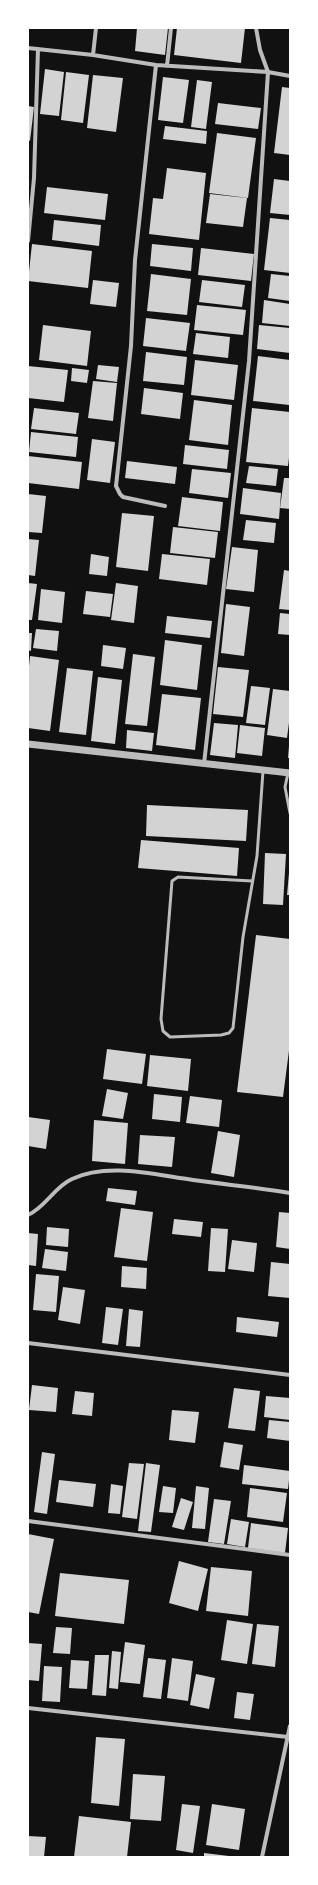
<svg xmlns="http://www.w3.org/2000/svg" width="318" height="1885" font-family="'Source Sans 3',sans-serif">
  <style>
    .building { fill: #d3d3d3 }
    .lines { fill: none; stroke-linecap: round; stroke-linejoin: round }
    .service { stroke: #bcbcbc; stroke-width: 3 }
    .minor { stroke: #bcbcbc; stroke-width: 4 }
    .tertiary { stroke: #bcbcbc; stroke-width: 7 }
  </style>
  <rect width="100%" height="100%" fill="#111"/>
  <path class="building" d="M137,28h31l-3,27 -30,-4z
    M177,28h68l-4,35 -67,-8z
    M45,69l19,3 -5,44 -19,-2z
    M66,72l23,3 -6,48 -22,-3z
    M93,75l30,3 -7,54 -29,-4z
    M163,77l26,3 -6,43 -25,-3z
    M197,80l15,2 -6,47 -15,-2z
    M282,87l8,1v67l-16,-2z
    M218,103l43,5 -3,21 -43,-5z
    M28,106l6,1 -4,34 -2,-1z
    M165,126l42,5 -1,13 -43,-5z
    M217,133l39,5 -8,60 -39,-5z
    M167,168l39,5 -7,67 -50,-6 4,-36 10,1z
    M274,179l16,2v34l-20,-2z
    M47,187l61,7 -3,26 -61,-7z
    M210,194l37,4 -4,29 -37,-4z
    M270,218l20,2v53l-26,-3z
    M54,220l47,5 -2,21 -47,-6z
    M32,244l60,7 -4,37 -60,-7z
    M152,244l41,4 -2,23 -41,-5z
    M201,248l53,6 -3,27 -53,-6z
    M151,274l40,5 -4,36 -40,-4z
    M271,274l19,2v25l-22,-3z
    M93,280l26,3 -3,24 -26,-3z
    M202,280l43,5 -3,22 -43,-5z
    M264,300l26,4v22l-28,-3z
    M197,305l49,5 -3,25 -49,-5z
    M146,318l44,5 -4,28 -43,-5z
    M43,325l48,6 -4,35 -48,-6z
    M259,325l31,3v25l-33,-4z
    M196,333l34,4 -2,21 -35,-4z
    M146,352l41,5 -3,28 -41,-4z
    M258,356l32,4 -1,45 -36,-4z
    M195,360l43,5 -4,35 -43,-5z
    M98,365l21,2 -2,15 -21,-3z
    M28,366l40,4 -4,32 -36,-4z
    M72,368l17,2 -2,13 -16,-2z
    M93,381l24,2 -4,38 -25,-3z
    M144,388l39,5 -3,26 -39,-5z
    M194,400l38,5 -4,40 -39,-5z
    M34,408l45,5 -3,21 -45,-5z
    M252,408l38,4v38l-2,16 -42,-4z
    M31,432l47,5 -2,20 -47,-5z
    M92,439l23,3 -5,41 -23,-3z
    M185,445l44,5 -2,19 -44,-5z
    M28,456l54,6 -3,27 -51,-6z
    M127,461l50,6 -2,17 -50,-6z
    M249,466l29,3 -2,17 -30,-3z
    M192,469l39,4 -3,25 -39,-5z
    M284,478h6v31l-10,-1z
    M243,488l38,5 -2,26 -39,-5z
    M28,494l18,2 -4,37 -14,-1z
    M182,497l41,5 -3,29 -42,-5z
    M122,513l32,3 -6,55 -32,-4z
    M246,520l30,3 -2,20 -31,-3z
    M173,527l45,5 -3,26 -45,-5z
    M28,539l11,1 -4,36 -7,-1z
    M232,547l26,3 -4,42 -28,-3z
    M91,554l18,3 -2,19 -18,-2z
    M162,554l48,5 -3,26 -48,-6z
    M284,570l6,1v39l-11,-1z
    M28,583l9,1 -5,36h-4z
    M116,583l22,3 -4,37 -23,-3z
    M41,589l24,3 -3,31 -24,-3z
    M86,591l27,3 -3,23 -27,-3z
    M226,604l24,3 -6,49 -23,-3z
    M280,613l10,1v21l-12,-1z
    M167,616l45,5 -2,17 -45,-5z
    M36,629l23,2 -2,20 -24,-3z
    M28,633h4l-1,18 -3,-1z
    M165,640l37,5 -5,45 -37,-5z
    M103,645l23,3 -3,21 -22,-3z
    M133,654l22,3 -8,69 -22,-2z
    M30,656l29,4 -9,71 -22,-3v-52z
    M218,667l31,3 -6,47 -30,-3z
    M67,668l26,3 -7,64 -27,-3z
    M98,677l24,3 -7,64 -24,-3z
    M251,686l19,2 -5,37 -19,-2z
    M273,689l17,2v24l-3,23 -20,-3z
    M162,694l39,4 -6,52 -39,-5z
    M214,723l24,2 -3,33 -25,-3z
    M240,725l25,3 -3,28 -25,-3z
    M127,730l27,3 -2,18 -26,-3z
    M289,746h1v12h-2z
    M147,805l101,5 -2,31 -100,-5z
    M141,840l98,8 -2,28 -99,-8z
    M265,853l21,1 -3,51 -20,-1z
    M289,873h1v22h-3z
    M256,935l34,4v104l-7,54 -46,-5z
    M107,1049l39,5 -4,30 -39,-5z
    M150,1055l41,4 -3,32 -41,-5z
    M107,1089l21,4 -5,26 -21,-3z
    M154,1094l28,3 -2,25 -28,-3z
    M190,1096l32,4 -3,27 -33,-4z
    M28,1117l22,3 -4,29 -18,-3z
    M94,1120l34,3 -3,41 -33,-3z
    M218,1131l22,4 -6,42 -23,-4z
    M140,1135l35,2 -3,30 -34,-3z
    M108,1188l29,3 -2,14 -29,-4z
    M121,1208l32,4 -6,49 -33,-4z
    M279,1212l11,1v36l-14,-2z
    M174,1219l29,3 -2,15 -29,-3z
    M47,1227l22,2 -1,18 -22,-2z
    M211,1228l17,1 -3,43 -17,-1z
    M28,1233l10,1 -2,32 -8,-1z
    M232,1240l25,3 -3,29 -26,-3z
    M45,1249l23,3 -2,19 -24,-3z
    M271,1262l19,2v34l-22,-2z
    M122,1266l25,2 -1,21 -25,-2z
    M36,1274l23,2 -3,36 -23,-2z
    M63,1287l22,3 -5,34 -22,-4z
    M106,1307l17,2 -5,36 -16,-2z
    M129,1309l14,2 -3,36 -14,-1z
    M237,1317l42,5 -2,15 -41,-5z
    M32,1385l26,3 -2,24 -27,-2z
    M234,1388l26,3 -5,40 -27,-3z
    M75,1391l19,2 -2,23 -20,-2z
    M266,1396l24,2v22l-26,-3z
    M172,1410l27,2 -4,31 -26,-3z
    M269,1420l21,2v19l-23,-3z
    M224,1442l19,3 -4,25 -19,-3z
    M42,1452l13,2 -8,60 -13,-2z
    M129,1463l15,1 -7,55 -15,-2z
    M146,1463l14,2 -9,67 -13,-1z
    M244,1465l46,6 -2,18 -46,-5z
    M59,1480l37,4 -3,23 -37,-5z
    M111,1484l12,2 -3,28 -12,-1z
    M163,1486l13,2 -3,25 -14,-1z
    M196,1486l13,2 -4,41 -13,-1z
    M250,1488l37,5 -4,29 -36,-5z
    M181,1498l12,4 -9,28 -12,-3z
    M214,1499l17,2 -7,43 -16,-2z
    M231,1519l18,3 -4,25 -18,-3z
    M251,1523l37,5 -3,25 -37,-5z
    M28,1534l26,5 -15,75 -11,-2z
    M179,1561l29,8 -10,42 -29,-8z
    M211,1567l41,4 -4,45 -42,-5z
    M60,1573l69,7 -5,44 -69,-8z
    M227,1620l26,4 -6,40 -26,-4z
    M257,1624l22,2 -4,41 -23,-3z
    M56,1627l16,1 -2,26 -17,-1z
    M125,1642l20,3 -5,39 -20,-2z
    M28,1643l14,1 -3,37 -11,-1z
    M112,1651l9,1 -3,37 -9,-1z
    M95,1655h14l-3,41 -14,-1z
    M148,1658l18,2 -5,39 -18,-2z
    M172,1658l21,3 -5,40 -21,-3z
    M71,1660l18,1 -2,28 -18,-1z
    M44,1666l18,1 -2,35 -18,-1z
    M196,1674l19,4 -6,31 -19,-4z
    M237,1692l17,2 -4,26 -16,-2z
    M96,1737l29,2 -6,67 -28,-3z
    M133,1774l32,2 -4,45 -31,-2z
    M182,1804l18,2 -7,47 -17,-3z
    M212,1804l33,5 -6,41 -33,-5z
    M79,1816l52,6 -4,35h-53z
    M28,1836l18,1 -2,20h-16z
    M204,1853l25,3v1h-25z"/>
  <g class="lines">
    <path class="service" d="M288,773l-3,14 5,26
      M252,881l-74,-4 -6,4 -11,138 2,12 7,6 51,-2 8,-2 4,-5 10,-91 14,-81 6,-85"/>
    <path class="minor" d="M28,48l65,7 63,10 112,7 22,4
      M93,55l3,-27
      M156,65l-21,195 -4,86 -15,140 4,8 3,3 42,9
      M167,66l4,-38
      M28,241l6,-63 4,-129
      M204,764l45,-403 19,-289 -8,-22 -4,-22
      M28,1215c18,-8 26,-28 44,-36 36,-17 83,-4 121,1 32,4 65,8 97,13
      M28,1343l262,32
      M28,1521l262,34
      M28,1708l260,29
      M262,1857l28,-131"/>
    <path class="tertiary" d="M28,744l262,29"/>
  </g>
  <rect width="318" height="1885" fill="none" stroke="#ffffff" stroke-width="58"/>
</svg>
